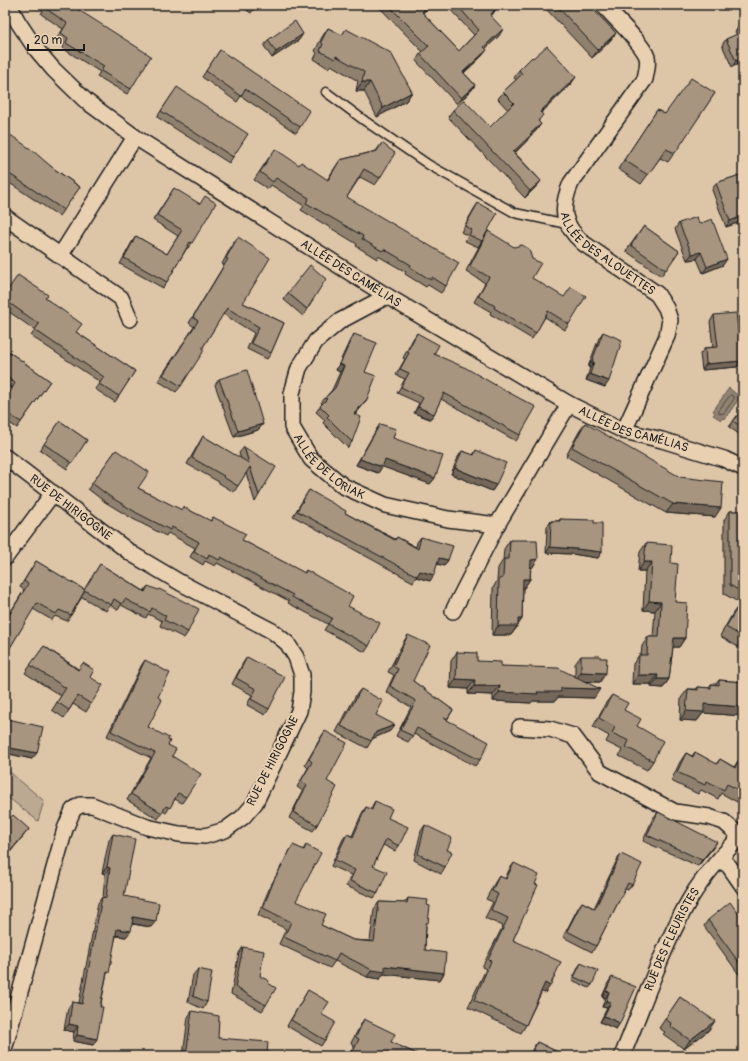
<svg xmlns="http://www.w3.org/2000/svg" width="748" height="1061" font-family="Pangolin,sans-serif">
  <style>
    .green { fill: #bca991; stroke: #6c6256 }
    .water { fill: #918271; stroke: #62594f }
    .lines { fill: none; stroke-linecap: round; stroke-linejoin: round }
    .shore { stroke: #4b453e; stroke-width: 1 }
    .service-casing { stroke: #1c1c1c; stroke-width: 11 }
    .minor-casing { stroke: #1c1c1c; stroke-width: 18 }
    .service { stroke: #e9d0b1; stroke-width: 8 }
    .minor { stroke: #e9d0b1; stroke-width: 15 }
    .wall { fill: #90806e; stroke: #1c1c1c }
    .shaded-wall { fill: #75685a; stroke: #1c1c1c }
    .building { fill: #a79580; stroke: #1c1c1c }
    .labels { text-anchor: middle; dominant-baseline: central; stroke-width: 4; stroke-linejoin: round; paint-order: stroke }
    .street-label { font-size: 12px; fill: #1c1c1c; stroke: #e9d0b1 }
  </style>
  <rect width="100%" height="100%" fill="#ddc5a8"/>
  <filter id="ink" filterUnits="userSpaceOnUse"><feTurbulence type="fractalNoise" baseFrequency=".025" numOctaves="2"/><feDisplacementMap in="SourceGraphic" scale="8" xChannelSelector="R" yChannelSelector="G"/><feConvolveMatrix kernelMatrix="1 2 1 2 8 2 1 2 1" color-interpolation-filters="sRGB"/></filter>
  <g filter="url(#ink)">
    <path class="green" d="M5,768l39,33 -6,20 -33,-26z"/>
    <path class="water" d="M729,388l11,9 -15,22 -3,-1 -1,2 -8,-5 2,-2 -2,-2z"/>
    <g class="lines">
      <path class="shore" d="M731,395l3,2v2l-10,14 -5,1v-4z"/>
      <g class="service-casing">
        <path id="service" d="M326,92l39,29 64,44 86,48 52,11"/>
      </g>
      <g class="minor-casing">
        <g id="minor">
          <path id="s1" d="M9,5l9,17 18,27 17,20 33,32 49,36 252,159 182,108 55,27 38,9 62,19 19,9"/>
          <path id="s2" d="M603,5c11,12 40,39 44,52 2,7 -1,15 -2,22l-74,104c-11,26 -9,41 12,60l74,51 9,14 4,12 -3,16 -43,95"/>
          <path d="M5,217l116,81 9,21"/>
          <path d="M60,256l75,-119"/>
          <path id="s3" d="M387,296l-47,25 -24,20 -17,27 -7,25v34l19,32 32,27 42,19 63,14 49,6"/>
          <path id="s4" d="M5,457l127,97 49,29 91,48 15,12 9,14 6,18v17l-3,19 -44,92 -12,14 -18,13 -20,6 -26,-2 -32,-7 -55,-22h-12l-7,5 -8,19 -60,217"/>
          <path d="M5,558l48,-65"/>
          <path d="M453,611l44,-86 72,-121"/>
          <path d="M520,727l30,2 23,7 27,36 75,40 34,5 15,5 17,15"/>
          <path d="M720,859l9,7 14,20"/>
          <path id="s5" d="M622,1056c21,-50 38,-102 64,-150 14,-26 36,-51 57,-72"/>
        </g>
      </g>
      <use href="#service" class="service"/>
      <use href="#minor" class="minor"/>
    </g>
    <path class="wall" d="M43,5h28l60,84 -4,5 -30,-18 3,-4 -38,-24 2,-4 -7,-6 6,-9 -22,-15 4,-7z
      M239,5h18l-6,8z
      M377,5h52l-3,5 -3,3 36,38 15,-16 -28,-30h49l2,2 -6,9 8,20 -14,12 -3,8 -18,17 11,12 -4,6 -14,13 -41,-43 4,-7 3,-2z
      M549,5h40l27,28 -7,9 -17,16 -46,-49z
      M743,25v37l-11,5 -10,-22 4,-6 11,-4 -2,-3 4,-6z
      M328,28l14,7 4,-6 66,63 -6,9 -29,16 -13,-26h-8l2,-10 -27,-16 -3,3 -14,-9 3,-6 -2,-2 7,-14z
      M268,40h31l-27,18 -8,-12z
      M220,50l80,77 -4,6 -55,-37 -4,6 -35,-25z
      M519,70l52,14 -30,29 -5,18 -6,5 -4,6 -11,11 26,28 -6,7 -10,10 -77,-81 5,-7 37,17 18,-17 -10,-11 5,-7 13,-12 -2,-2z
      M173,93l60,64 -4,6 -72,-46z
      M715,93l-47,69 -8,-4 -19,26 -23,-15 39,-59 8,4z
      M5,134l75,53 -21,29 -54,-36z
      M382,143l-2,35 -5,7 -15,-8 -13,20 99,89 -5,7 -13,-8 -2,2 -21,-13 1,-2 -28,-16 -1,3 -21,-13 1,-2 -56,-34 3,-4 -33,-21 -3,4 -14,-9 16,-24 29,9 28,15 13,-20 36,-9z
      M743,174v47l-17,6 -14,-37 4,-7z
      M174,188l18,55 -4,5h-1l-24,40 -43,-24 12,-22 4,-6 31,18 11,-18 -25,-16z
      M478,203l4,38 -4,6 -13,-6 3,-5 -7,-4 13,-23z
      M679,223l44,42 -20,8 -6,-14 -10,1 -12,-31z
      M644,226l35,25 -18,25 -35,-25z
      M488,231l44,47 37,46 -4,6 -20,-13 -13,22 -42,-25 1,-2 -17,-10 11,-19 -19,-12 18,-34z
      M238,237l5,66 41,20 -13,30 -4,6 -20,-10 7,-16 -31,-19 -20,33 -22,39 -5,6 -18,-11 36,-54 -5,-4 35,-58 -2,-1 11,-21z
      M5,293l41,5 30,34 59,39 -20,31 -20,-13 5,-7 -69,-46 4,-6 -30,-21z
      M288,293l19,16 -4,7 -20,-17z
      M714,315l23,52 -35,3 -2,-16 5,-6 8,-1 -3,-25z
      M603,332l2,55 -19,-7 4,-12 -2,-1 11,-29z
      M417,333l17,21 86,81 -4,6 -75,-42 -7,15 -4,5 -16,-6 5,-10 -22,-10 8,-14 -9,-4 9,-16 -2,-1 10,-19z
      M354,334l11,38 2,27 -4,6 -8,10 -3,27 -4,6 -25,-25 2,-3 -9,-8 6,-8 -1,-1 4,-5 7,-8 8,-18 -4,-2 14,-30z
      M5,349l45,32 -33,47 -12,-8v-20l6,-12 -6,-4z
      M219,379l44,45 -5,6 -24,7 -19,-52z
      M743,408v29l-14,-10z
      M60,421l27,19 -20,29 -27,-19z
      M585,423l130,94 -49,-4 -100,-57 13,-24z
      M380,424l13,14 42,40 -5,6 -48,-18 -4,7 -22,-8 20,-35z
      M203,436l38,23 -2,-6 5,-6 15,48 -4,7 -9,-29 -12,19 -15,-9v-1l-32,-18z
      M116,450l22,38 43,22 2,-3 27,14 3,-4 29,23 62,33 2,-3 42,36 21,40 -4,6 -41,-22 4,-6 -40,-21 1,-2 -72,-38 -2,3 -10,-5 -2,4 -13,-8 5,-9 -27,-15 -2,3 -33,-17 -28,-17 -17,-13z
      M476,450l20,35 -4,6 -41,-17 7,-17 4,-6 11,4z
      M309,490l36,23 50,26 2,-2 19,10 1,-5 4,-5 27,23 -4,6 -7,-2 -7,17 -14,-4 -3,5 -120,-66z
      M730,511h13v88l-3,4 -16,-9v-74z
      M560,519l34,4 4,35 -26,-4 -26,-1 1,-26 4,-6h7z
      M510,540l28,19 -6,9h-1l-1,11 -6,9h-1l-1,31 -4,6v1l-7,9h-19l1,-47 4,-7 1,-13 5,-8 1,-11z
      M646,543l25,20 4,39 10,36 -6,9h-6l-4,32 -6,9 -12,-1v-3h-19l1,-20 6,-9h2l1,-9 6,-9h5l2,-26 -12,-1 2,-39h-7l2,-19z
      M36,561l48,29 16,-26 44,27 4,-5 40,46 -4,6 -24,-12 2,-5 -14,-7 -2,4 -25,-13 -3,5 -8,-5 -4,6 -24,-14 -11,18 -4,6 -12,-5 -3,4 -19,-11 -28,47v-35l19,-31 -4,-3z
      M739,605l4,2v43l-23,-14 13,-23z
      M408,635l5,46 40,29 -6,10 33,40 -5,6 -61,-32 -6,8 -12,-6 15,-29 -25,-15 8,-17 -6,-3 16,-31z
      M44,646l46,31 1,27 -5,8 -13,-8 -9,14 -12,-8 9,-14 -36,-23z
      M457,652l20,9 24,5 74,11v-13l6,-8 19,26h-15l9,16 -36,-1 -3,4h-22l-2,2 -38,-2v-6l-25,-1v-5l-18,-1 1,-27z
      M247,657l22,52 -4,6 -18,-10 5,-10 -20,-11 11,-21z
      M145,660l13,37 -10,30 20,13v5l18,52 -4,6 -7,-4 -9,14 -3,-2 -5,8 -31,-19 24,-42 -44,-22 34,-70z
      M719,680l24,2v34l-40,-3 -6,8 -17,-1 1,-22 7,-9h8l2,-2 11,1 2,-4h5z
      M361,689l15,26 14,16 -17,7 -6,10 -31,-16 20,-37z
      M612,695l12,15 13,16 16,35 -6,9 -28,-14 3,-6 -16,-8 3,-6 -16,-9 12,-23z
      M8,719l24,40 -27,-6v-29z
      M325,731l2,50 -10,44 -4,6 -24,-13 14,-27 -6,-4 11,-19 -3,-3 16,-28z
      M695,752l21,12 4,-5 14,8 4,-6 5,3v29l-6,9 -16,-9 -3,6 -17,-9 -3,4 -27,-13 9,-19 6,-9 6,3z
      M375,801l13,17 11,28 -4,5 -12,-6 -10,21 5,27 -4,5 -28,-12 5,-11 -20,-9 12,-27 4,-5 5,2 10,-23 4,-6 4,2z
      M658,812l55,36 -15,18 -55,-25 10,-23z
      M5,817l24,12 -24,29z
      M425,825l22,25 -2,17 -4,7 -27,-14 7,-29z
      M113,834l11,62 27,31 -19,-3 -6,13 -10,-1 -10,42 -13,67 -20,-4 1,-9 -10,-2 4,-22 4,-6 7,1 19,-100 4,-6 1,1 2,-24 -3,-1 7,-33z
      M293,845l10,5 3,-5 -10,56 25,24 32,15 17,1 4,-32 5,-7 25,1 4,-5 18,28 -1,24 19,23 -4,7 -57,-6 -3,5 -13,-2 -32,-16 -5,7 -51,-24 7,-15 -28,-14 12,-28 19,-35z
      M621,854l11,31 -4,5 -3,-1 -29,57 -4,6 -29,-15 15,-29 4,-6 12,6 23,-48z
      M514,863l21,21 -22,56 32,53 -3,-2 -16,34 -5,8 -53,-26 18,-38 -4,-2 21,-41 -18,-8 8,-16 -7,-3 8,-15 5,-8 6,3 4,-9z
      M708,920h35v60l-39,-54z
      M243,947l17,29 6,29 -4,6 -31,-17 8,-41z
      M581,963l11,22 -3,3 -17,-8 7,-14z
      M198,969l9,33 -4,7 -15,-7 5,-27z
      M612,977l8,46 -4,6 -16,-7 7,-14 -5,-1 3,-9 -3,-1 6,-14z
      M308,990l13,24 4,26 -4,6 -34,-20z
      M680,997l29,33 -25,19 -21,-15 2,-2 -6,-4z
      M192,1011l26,27 49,15 5,3h-89l5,-39z
      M364,1019l27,23 30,14h-72l5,-11 -3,-2 9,-17z
      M537,1042l29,14h-37l4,-8z"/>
    <path class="shaded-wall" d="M429,5l-3,5 -9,8 5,-6z
      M497,7l-4,7 -8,7 5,-6z
      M503,29l-4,7 -19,18 4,-7z
      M616,33l-7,9 -17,16 6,-8z
      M303,34l-4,6 -27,18 4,-6z
      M487,50l-5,6 -24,22 5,-6z
      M743,58v4l-11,5 4,-6z
      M576,77l-5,7 -36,35 5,-7z
      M362,82h8l-6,9h-8z
      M475,85l-4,6 -14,13 4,-6z
      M412,92l-6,9 -29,16 6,-9z
      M541,124l-5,7 -6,5 -4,6 -18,17 5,-7 17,-18z
      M541,181l-6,7 -10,10 5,-7z
      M743,216v5l-17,6 4,-6z
      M701,252l-4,7 -10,1 5,-6z
      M727,259l-4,6 -20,8 4,-6z
      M592,361l2,1 -4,6 -2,-1z
      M742,361l-5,6 -35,3 4,-6z
      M340,364l4,2 -4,6 -4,-2z
      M590,374l19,7 -4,6 -19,-7z
      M367,399l-4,6 -13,15 4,-6z
      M418,407l16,7 -4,5 -16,-6z
      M263,424l-5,6 -24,7 4,-6z
      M360,459l22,8 -4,6 -22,-8z
      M385,460l50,18 -5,6 -50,-18z
      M455,468l41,17 -4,6 -41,-17z
      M673,504l48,4 -6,9 -49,-4z
      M550,547l26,2 26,3 -4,6 -26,-4 -26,-1z
      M439,558l9,2 -4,6 -9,-3z
      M538,559l-6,9h-8l7,-8z
      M644,562h8l-7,9h-7z
      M420,571l14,4 -4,6 -14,-4z
      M523,579h7l-6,9h-7z
      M649,601l12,1 -6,9 -12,-1z
      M518,619h4l-11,16h-19l6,-9z
      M674,638h11l-6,9h-11z
      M581,672l25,1 -6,9 -25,-1z
      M638,675h20l-7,9h-19z
      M456,679l19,1 -7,9 -18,-1z
      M657,679h12l-6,9 -12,-1z
      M474,686h26l-7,9 -25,-1z
      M561,688l39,1 -6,9 -36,-1 -3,4h-22l-2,2 -38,-2 6,-9h38z
      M704,704l39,3v9l-40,-3 -6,8 -17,-1 6,-9z
      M395,725l-5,6 -18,8 4,-7z
      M5,747l32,6 -5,6 -27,-6z
      M29,829l-4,5 -20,24 2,-3z
      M717,842l-4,6 -15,18 4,-6z
      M107,867l3,1 -5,6 -3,-1z
      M133,917l23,4 -5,6 -22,-4z
      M117,929l14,2 -5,6 -13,-2z
      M385,966l59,7 -4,7 -57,-6 -3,5 -13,-2 5,-7z
      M545,983l5,3 -5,7 -5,-2z
      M606,991l3,1 -4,6 -3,-1z
      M606,1001l5,1 -4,6 -5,-1z
      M604,1016l16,7 -4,6 -16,-7z
      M715,1021l-6,9 -25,19 6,-9z
      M69,1024l9,2 -4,6 -10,-2z
      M77,1035l20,4 -4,6 -20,-4z"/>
    <path class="building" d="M47,5h24l80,51 -20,33 -30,-18 3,-5 -38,-23 2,-5 -7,-5 6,-10 -22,-15z
      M388,5h41l-7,7 37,39 20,-21 -22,-25h38l2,2 -7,8 13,14 -19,18 3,3 -24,22 12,13 -14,13 -41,-44 9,-8z
      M556,5h33l27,28 -18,17z
      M295,21l8,13 -27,18 -8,-12z
      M743,25v33l-7,3 -10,-22 16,-7 -3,-6z
      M328,28l14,7 4,-6 45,24 21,39 -29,16 -13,-26h-8l2,-10 -28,-16 -1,3 -15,-8 3,-7 -2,-2z
      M547,46l29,31 -36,35 3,3 -5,6 3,3 -11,10 1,1 -18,17 28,29 -11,10 -77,-81 11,-10 26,27 24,-24 -11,-11 19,-18 -3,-4 13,-13 1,1z
      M220,50l90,61 -10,16 -55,-38 -4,7 -35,-25z
      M691,78l24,15 -40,60 -9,-4 -18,26 -24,-15 33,-50 8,4z
      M177,87l71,47 -15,23 -72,-46z
      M5,134l3,2 1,-2 23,16 22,19 26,18 -16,23 -59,-39z
      M382,143l13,10 -15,25 -16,-9 -17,28 112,66 -13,23 -14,-9 -1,3 -21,-13 1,-2 -27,-16 -2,2 -20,-12 1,-3 -57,-33 3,-5 -33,-20 -3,4 -13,-10 15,-23 24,16 2,-3 27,18 12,-20 37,-9z
      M743,174v42l-13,5 -14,-38z
      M174,188l26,16 5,-8 11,7 -24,40 -2,-1 -23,40 -43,-24 12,-22 31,18 15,-24 -25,-15z
      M478,203l19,11 -15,27 -13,-6 3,-5 -7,-4z
      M697,217l2,7 13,-5 15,40 -20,8 -6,-15 -9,2 -13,-31z
      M644,226l35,25 -13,19 -35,-25z
      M488,231l26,16 8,-2 7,4 3,10 9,4 -9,15 32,19 7,-10 15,9 -17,28 -21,-13 -12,22 -42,-25 1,-2 -17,-10 11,-19 -19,-11z
      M238,237l32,21 -27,45 41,20 -13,30 -20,-10 8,-16 -32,-19 -24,39v5l-22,34 -18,-11 35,-54 -5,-4 35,-58 -2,-1z
      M310,265l16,14 -19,30 -19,-16z
      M18,275l30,20 -3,3 37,26 -6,8 59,39 -16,25 -20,-12 5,-7 -69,-47 4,-6 -34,-24v-6z
      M736,313l6,48 -36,3 -1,-16 13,-1 -4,-32z
      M603,332l19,8 -13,41 -19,-7 4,-12 -2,-1z
      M417,333l22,12 -5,9 32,14 38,22 32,17 -16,28 -76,-42 -10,21 -16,-7 5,-9 -22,-11 8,-14 -9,-4 9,-16 -2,-1z
      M354,334l23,9 -12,29 11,4 -9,23 -13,15 7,3 -9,25 -25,-25 2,-2 -9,-9 7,-7 -2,-1 10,-10 9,-22 -4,-2z
      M5,349l45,32 -29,41 -16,-10v-10l10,-19 -10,-7z
      M247,370l16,54 -25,7 -19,-52z
      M743,408v20l-10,-7z
      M60,421l27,19 -15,23 -28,-19z
      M585,423l95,54 43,5 -2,26 -48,-4 -101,-57z
      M380,424l16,5 -3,9 50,18 -8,22 -50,-18 -3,7 -22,-8z
      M203,436l46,27 -5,-16 32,20 -17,28 -9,-28 -12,19 -15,-9 1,-1 -32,-18z
      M116,450l33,22 -11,16 44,22 1,-3 28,14 2,-4 33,17 -4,6 63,33 1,-3 47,26 -5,10 32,17 -11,23 -41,-22 4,-6 -40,-21 1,-2 -72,-38 -2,3 -10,-6 -2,5 -13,-8 5,-9 -27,-15 -2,3 -33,-17 -28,-17 -17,-13z
      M476,450l30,13 -10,22 -41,-17 7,-17 12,4z
      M309,490l37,21 -1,2 50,27 2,-3 21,12 3,-12 32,9 -5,14 -9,-2 -5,17 -14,-4 -3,5 -120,-65z
      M730,511h13v82l-13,-8z
      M560,519l34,1v3h8v29l-26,-3 -26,-2 1,-26h9z
      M510,540h27l1,19 -7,1 -1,19h-7l-1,40h-4v7h-20l1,-47 4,-1 1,-19h5z
      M646,543l26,2 -1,18 7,1 -3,38 12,1 -2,35h-11l-5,41h-12l1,-4h-20l1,-20h8l1,-18h11l2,-35 -12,-1 3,-39h-8z
      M36,561l49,29 -14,25 -12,-5 -3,4 -19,-11 -32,53v-34l23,-38 -4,-3z
      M100,564l45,28 3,-6 10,4 1,-1 40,20 -11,23 -24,-12 2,-4 -14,-8 -2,4 -25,-13 -3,5 -8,-5 -3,6 -27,-15z
      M739,605l4,2v30l-17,-10z
      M408,635l22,10 -17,36 40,29 -6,9 -2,-2v2l44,23 -9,18 -63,-32 -4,8 -13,-6 16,-29 -26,-15 8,-17 -5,-3z
      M44,646l34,24 5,-7 11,7 -4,7 13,8 -12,19 -13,-8 -9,14 -12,-8 9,-14 -36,-23z
      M457,652l20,1v8l24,1v4l57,2 42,21 -39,-1v4h-24l1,2 -39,-2 1,-6h-26l1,-6 -19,-1z
      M581,656h19v2h7l-1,15 -25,-1z
      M247,657l38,20 -16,32 -18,-10 5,-10 -20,-11z
      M145,660l25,13 -12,24 4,3 -14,27 21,11 -1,2 2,1 -2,4 8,4 -4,7 29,18 -15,23 -8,-4 -8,15 -4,-2 -4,7 -31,-19 24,-41 -44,-22z
      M719,680l24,2v25l-39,-3v8l-18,-1 2,-22 10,1v-3l13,1v-4l8,1z
      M361,689l22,12 -7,14 19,10 -19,7 -5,9 -30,-15z
      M612,695l16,8 -4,7 17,9 -4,7 26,15 -10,20 -27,-14 3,-6 -17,-8 3,-6 -16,-9z
      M8,719l35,8 -6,26 -32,-6v-15z
      M325,731l22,12 -20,38 10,6 -20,38 -24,-13 14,-27 -6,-4 11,-19 -3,-3z
      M695,752l22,12 3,-5 15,9 3,-7 5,3v28l-16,-8 -3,6 -17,-9 -2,4 -28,-13 9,-19 7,4z
      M375,801l17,8 -4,9 20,9 -9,19 -13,-7 -13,27 14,6 -9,21 -28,-12 5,-11 -20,-10 12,-26 6,3 13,-30 6,3z
      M658,812l59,30 -15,18 -55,-25z
      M13,815l16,14 -22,26 -2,-2v-37l4,3z
      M425,825l27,13 -5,12 5,2 -7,15 -27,-13z
      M113,834l22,5 -11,57 35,7 -3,18 -23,-4 -2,14 -14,-2 -8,44 -2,-1 -7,35h3l-6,32 -20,-4 1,-9 -9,-2 3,-22 10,2 20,-107 4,1 4,-30 -3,-1z
      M293,845l11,5 2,-5 15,8 -25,48 30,13 -5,11 32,15 21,2 5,-40 28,1 1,-5 20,2 -1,5 3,1 -2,17h-2l-1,27 21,3 -2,20 -59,-7v6l-13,-2 -33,-17 -4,8 -51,-24 7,-15 -28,-14 11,-28z
      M621,854l21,10 -10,21 -4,-2 -32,63 -29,-15 15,-29 13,7z
      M514,863l25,12 -4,9 3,1 -25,55 48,22 -11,24 -5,-3 -19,42 -52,-25 17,-39 -3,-1 20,-42 -17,-8 7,-16 -6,-3 7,-15 7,3z
      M730,902l13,18v48l-35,-48z
      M243,947l21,4 -4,25 9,5 -1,2 8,5 -10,17 -31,-18z
      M581,963l17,8 -6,14 -18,-8z
      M198,969l14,3 -5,30 -14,-6z
      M612,977l24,10 -16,36 -16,-7 7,-14 -5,-1 3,-9 -3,-1z
      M308,990l21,12 -8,12 14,8 -10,18 -34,-20z
      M680,997l35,24 -25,19 -20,-14 1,-3 -6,-4z
      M192,1011l27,5 -1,22 50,4 -1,11h5v3h-86z
      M364,1019l31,15 -4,8 30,14h-70l8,-17 -3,-2z
      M537,1042l29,14h-35z"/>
  </g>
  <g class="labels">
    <g class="street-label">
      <text stroke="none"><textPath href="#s2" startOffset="310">ALLÉE DES ALOUETTES</textPath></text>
      <text stroke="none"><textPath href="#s1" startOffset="440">ALLÉE DES CAMÉLIAS</textPath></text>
      <text stroke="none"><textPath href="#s1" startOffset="764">ALLÉE DES CAMÉLIAS</textPath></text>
      <text stroke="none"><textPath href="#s3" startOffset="232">ALLÉE DE LORIAK</textPath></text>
      <text stroke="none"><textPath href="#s4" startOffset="83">RUE DE HIRIGOGNE</textPath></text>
      <text transform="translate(273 761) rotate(-63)">RUE DE HIRIGOGNE</text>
      <text stroke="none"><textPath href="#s5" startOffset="127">RUE DES FLEURISTES</textPath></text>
    </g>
  </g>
  <rect width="748" height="1061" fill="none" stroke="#e9d0b1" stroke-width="20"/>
  <rect x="10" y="10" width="728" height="1041" fill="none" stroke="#1c1c1c" stroke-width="1.5" filter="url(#ink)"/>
  <path d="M28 44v6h56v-6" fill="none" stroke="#1c1c1c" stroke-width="2"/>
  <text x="34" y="44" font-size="12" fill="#1c1c1c" stroke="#e9d0b1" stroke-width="3" paint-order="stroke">20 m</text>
</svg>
